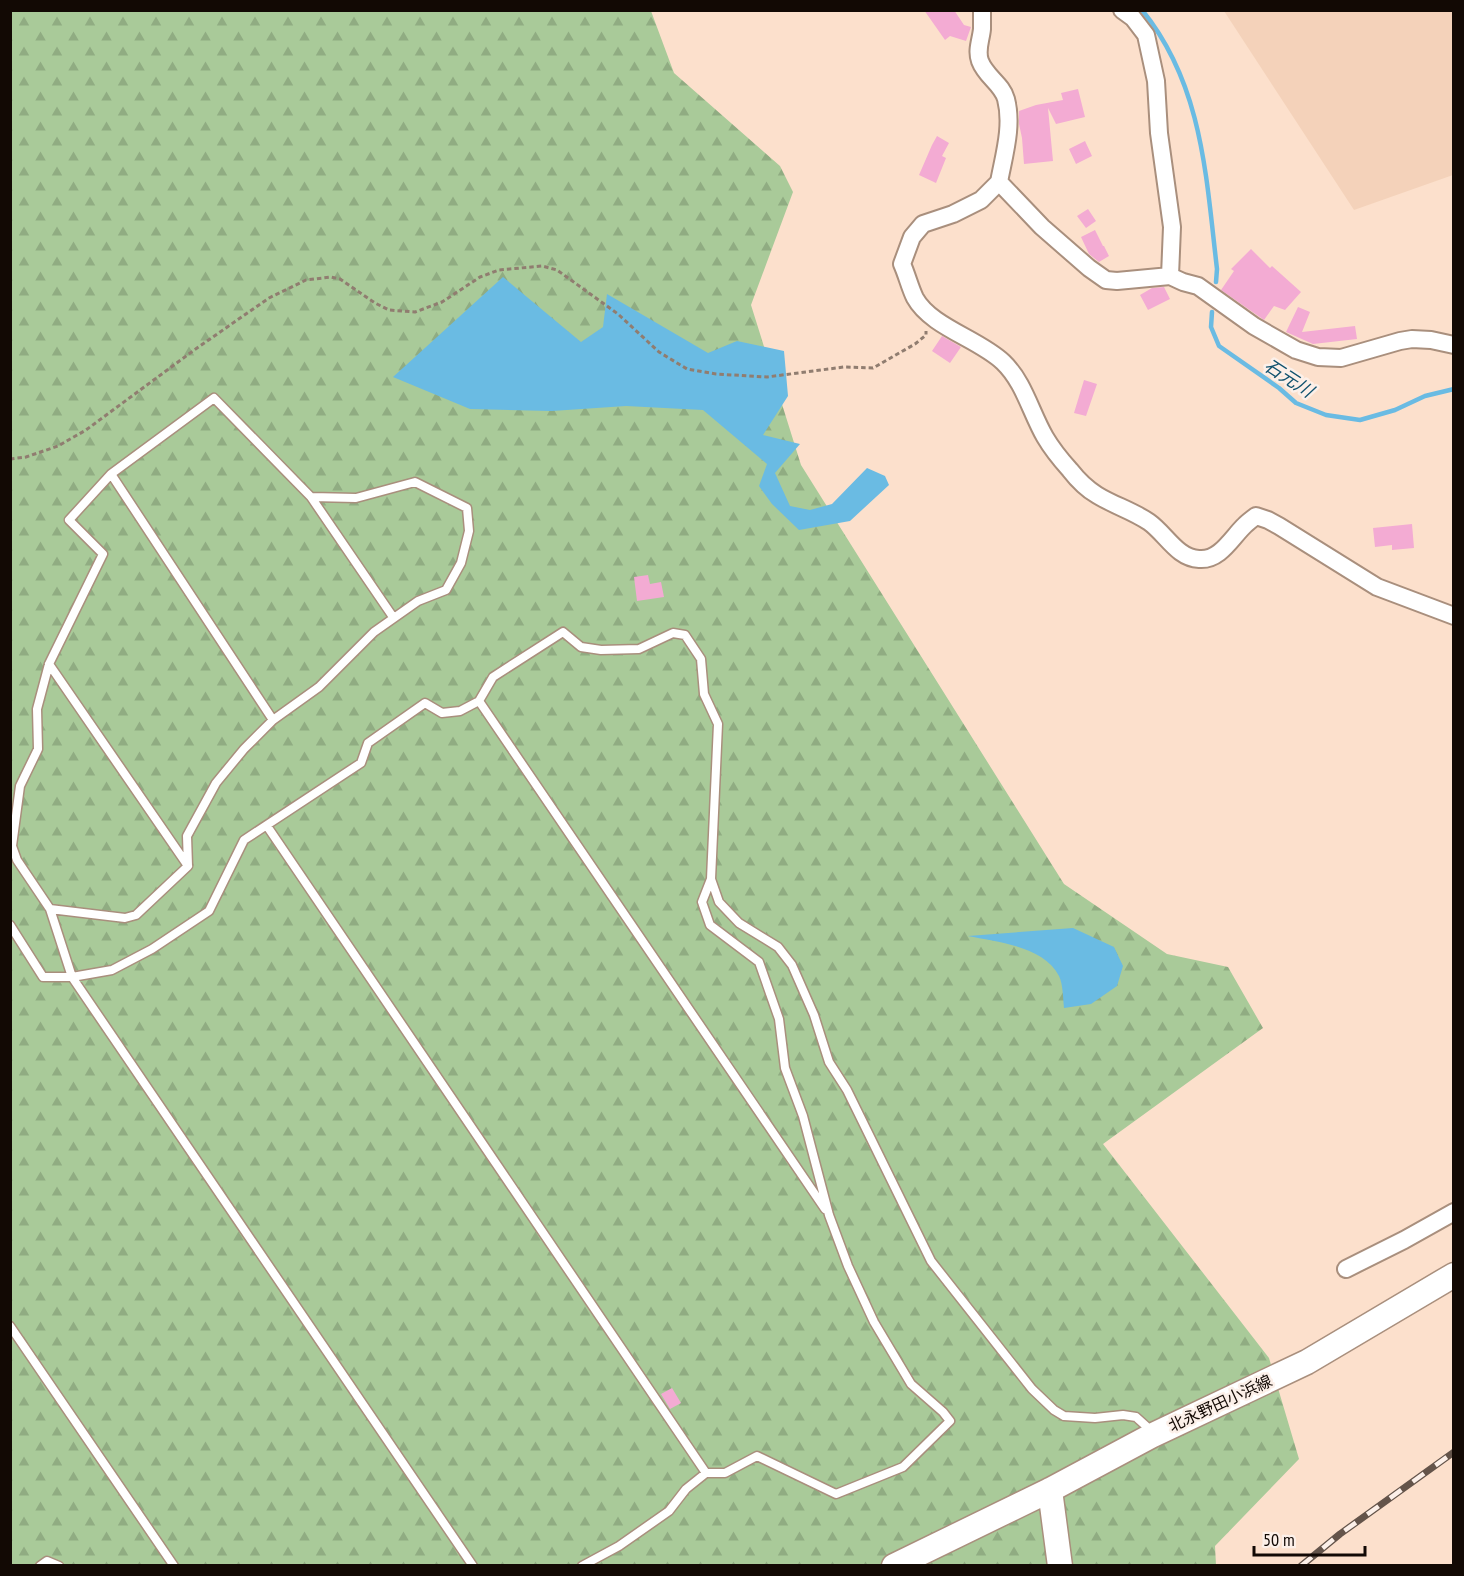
<svg xmlns="http://www.w3.org/2000/svg" width="1464" height="1576" font-family="'PT Sans Narrow','Noto Sans JP',sans-serif">
  <style>
    .built { fill: #f4d2ba }
    .forest { fill: url(#forest-firs) }
    .water { fill: #6abbe3 }
    .lines { fill: none; stroke-linecap: round; stroke-linejoin: round }
    .stream { stroke: #6abbe3; stroke-width: 4.5 }
    .building { fill: #f3abd3 }
    .lane-casing { stroke: #a98f7d; stroke-width: 11 }
    .street-casing { stroke: #a98f7d; stroke-width: 20 }
    .secondary-casing { stroke: #a98f7d; stroke-width: 27 }
    .path { stroke: #907d70; stroke-width: 3; stroke-dasharray: 4.5 3; stroke-linecap: butt }
    .lane { stroke: #fff; stroke-width: 8 }
    .street { stroke: #fff; stroke-width: 16 }
    .secondary { stroke: #fff; stroke-width: 24 }
    .rail-casing { stroke: #64544a; stroke-width: 7 }
    .rail { stroke: #fcf0e9; stroke-width: 4.5; stroke-dasharray: 14; stroke-linecap: butt }
    .labels { text-anchor: middle; dominant-baseline: central; stroke-width: 5; stroke-linejoin: round; paint-order: stroke }
    .street-label { font-size: 16px; fill: #120904; stroke: #fcf0e9 }
    .water-label { font-size: 18px; font-style: italic; fill: #10526e; stroke: #fcf0e9 }
  </style>
  <defs>
    <pattern id="forest-firs" width="22" height="20" patternUnits="userSpaceOnUse" patternTransform="scale(1.5)"><rect width="22" height="20" fill="#a9ca99"/><path d="M5 1l3.5 6h-7zM16 11l3.5 6h-7z" fill="#90ac82"/></pattern>
  </defs>
  <rect width="100%" height="100%" fill="#fce0cc"/>
  <path class="built" d="M1224,11h229v164l-99,35z"/>
  <path class="forest" d="M11,11h640l23,62 106,93 13,26 -42,113 50,160 263,419 103,70 61,13 35,61 -160,116 166,214 30,101 -84,87 1,19 -1205,1z"/>
  <path class="water" d="M503,277l78,65 22,-15 4,-33 101,59 29,-12 47,10 4,45 -25,39 37,9 -25,29 15,33 20,4 22,-6 35,-36 18,8 4,9 -39,36 -51,9 -27,-26 -13,-18 8,-22 -64,-54 -77,-4 -74,5 -82,-2 -77,-32z
    M1073,928l41,19 9,19 -6,20 -26,18 -27,4c-1,-10 -1,-24 -5,-32 -15,-30 -62,-34 -91,-40z"/>
  <g class="lines">
    <path class="stream" d="M1142,10c61,75 64,167 75,259l-1,13
      M1212,312l-1,15 8,19 60,42 17,15 30,12 34,5 35,-10 30,-14 29,-7"/>
  </g>
  <path class="building" d="M924,10h30l10,15 7,2 -5,14 -16,-5 -5,4z
    M1078,89l7,28 -29,7 -8,-16 5,53 -29,3 -2,-26 -3,-14v-13l17,-6 27,-5 -2,-7z
    M937,136l12,7 -7,13 4,2 -10,25 -17,-8 13,-30z
    M1085,141l7,15 -16,8 -7,-15z
    M1088,209l8,12 -10,7 -9,-12z
    M1095,230l8,16h1l5,10 -10,6 -10,-8 -8,-17z
    M1251,249l19,19 2,-2 29,26 -16,18 -11,-4 -10,14 -43,-30 13,-19 -3,-2z
    M1164,287l6,12 -22,11 -8,-15 12,-7z
    M1298,307l12,5 -8,20 53,-6 2,13 -44,5 -27,-12z
    M942,336l19,11 -11,16 -18,-12z
    M1084,380l13,4 -11,32 -12,-3z
    M1412,524l2,24 -22,2v-5l-17,2 -2,-19z
    M648,575l2,9 11,-2 3,15 -27,4 -3,-24z
    M672,1388l9,15 -11,6 -9,-15z"/>
  <g class="lines">
    <g class="lane-casing">
      <path id="lane" d="M111,474l162,246
        M311,497l82,120
        M49,664l139,202
        M479,701l346,508
        M267,826l439,647
        M50,909l-33,-49 -5,-14 8,-60 18,-37 -1,-40 12,-45 54,-110 -34,-34 42,-46 103,-76 97,99 45,1 59,-16 52,26 2,23 -8,32 -15,27 -28,11 -44,31 -55,55 -46,33 -29,29 -28,34 -29,53 1,30 -52,49 -11,3 -75,-9 22,68 401,589
        M10,925l33,52h29l40,-7 40,-21 57,-38 35,-71 117,-77 7,-20 57,-40 17,10 18,-2 19,-10 14,-24 70,-45 18,15 20,3 38,-1 34,-16 12,2 16,24 3,35 14,30 -7,155 8,23 20,21 39,24 14,18 22,50 15,47 18,28 84,171 101,128 22,21 10,6 31,2 28,-3 13,2 10,9 5,9
        M10,1326l164,240
        M40,1566l7,-5 12,5
        M582,1566l37,-20 50,-35 17,-22 20,-16h19l32,-17 79,38 67,-27 47,-46 -7,-9 -32,-28 -37,-62 -26,-56 -19,-51 -26,-99 -18,-48 -6,-49 -20,-57 -49,-37 -8,-23 9,-23"/>
    </g>
    <g class="street-casing">
      <path id="street" d="M982,10c0,7 0,13 0,19 -1,11 -6,21 -2,32 6,16 22,23 26,38 7,27 -2,56 -7,83
        M1122,10l11,8 13,17 10,46 3,52 13,94 -2,49
        M1454,345l-23,-5 -19,-1 -12,2 -59,17 -23,-1 -22,-7 -42,-24 -56,-40 -15,-4 -13,-6 -53,5 -11,-1 -17,-12 -47,-41 -43,-45 -18,18 -28,14 -30,10 -11,13 -10,27c5,11 8,24 13,34 16,29 64,41 88,64 21,20 28,51 42,75 7,12 16,23 25,33 7,9 17,19 27,25 16,10 36,16 52,27 17,12 28,36 50,37 21,2 33,-22 46,-34 3,-3 7,-6 11,-9l12,4 11,6 98,61 77,29
        M1346,1269l58,-29 50,-28"/>
    </g>
    <g class="secondary-casing">
      <path id="secondary" d="M1050,1490l10,76
        M894,1566l156,-76 101,-54 156,-74 147,-87"/>
    </g>
    <path class="path" d="M10,459l16,-2 32,-11 28,-16 111,-82 72,-50 37,-18 25,-3 9,2 35,24 14,7 26,2 27,-10 38,-25 19,-7 43,-4 15,4 61,44 41,38 28,17 29,5 51,3 77,-10 29,1 42,-24 11,-9v-4"/>
    <use href="#lane" class="lane"/>
    <use href="#street" class="street"/>
    <use href="#secondary" class="secondary"/>
    <g class="rail-casing">
      <path id="rail" d="M1301,1566l39,-32 114,-82"/>
    </g>
    <use href="#rail" class="rail"/>
  </g>
  <g class="labels">
    <g class="street-label">
      <text transform="translate(1220 1403) rotate(-25)">北永野田小浜線</text>
    </g>
    <g class="water-label">
      <text transform="translate(1289 378) rotate(33)">石元川</text>
    </g>
  </g>
  <rect width="1464" height="1576" fill="none" stroke="#120904" stroke-width="24"/>
  <path d="M1254 1546v9h111v-9" fill="none" stroke="#120904" stroke-width="3"/>
  <text x="1263" y="1546" font-size="18" fill="#120904" stroke="#fcf0e9" stroke-width="4.5" paint-order="stroke">50 m</text>
</svg>
